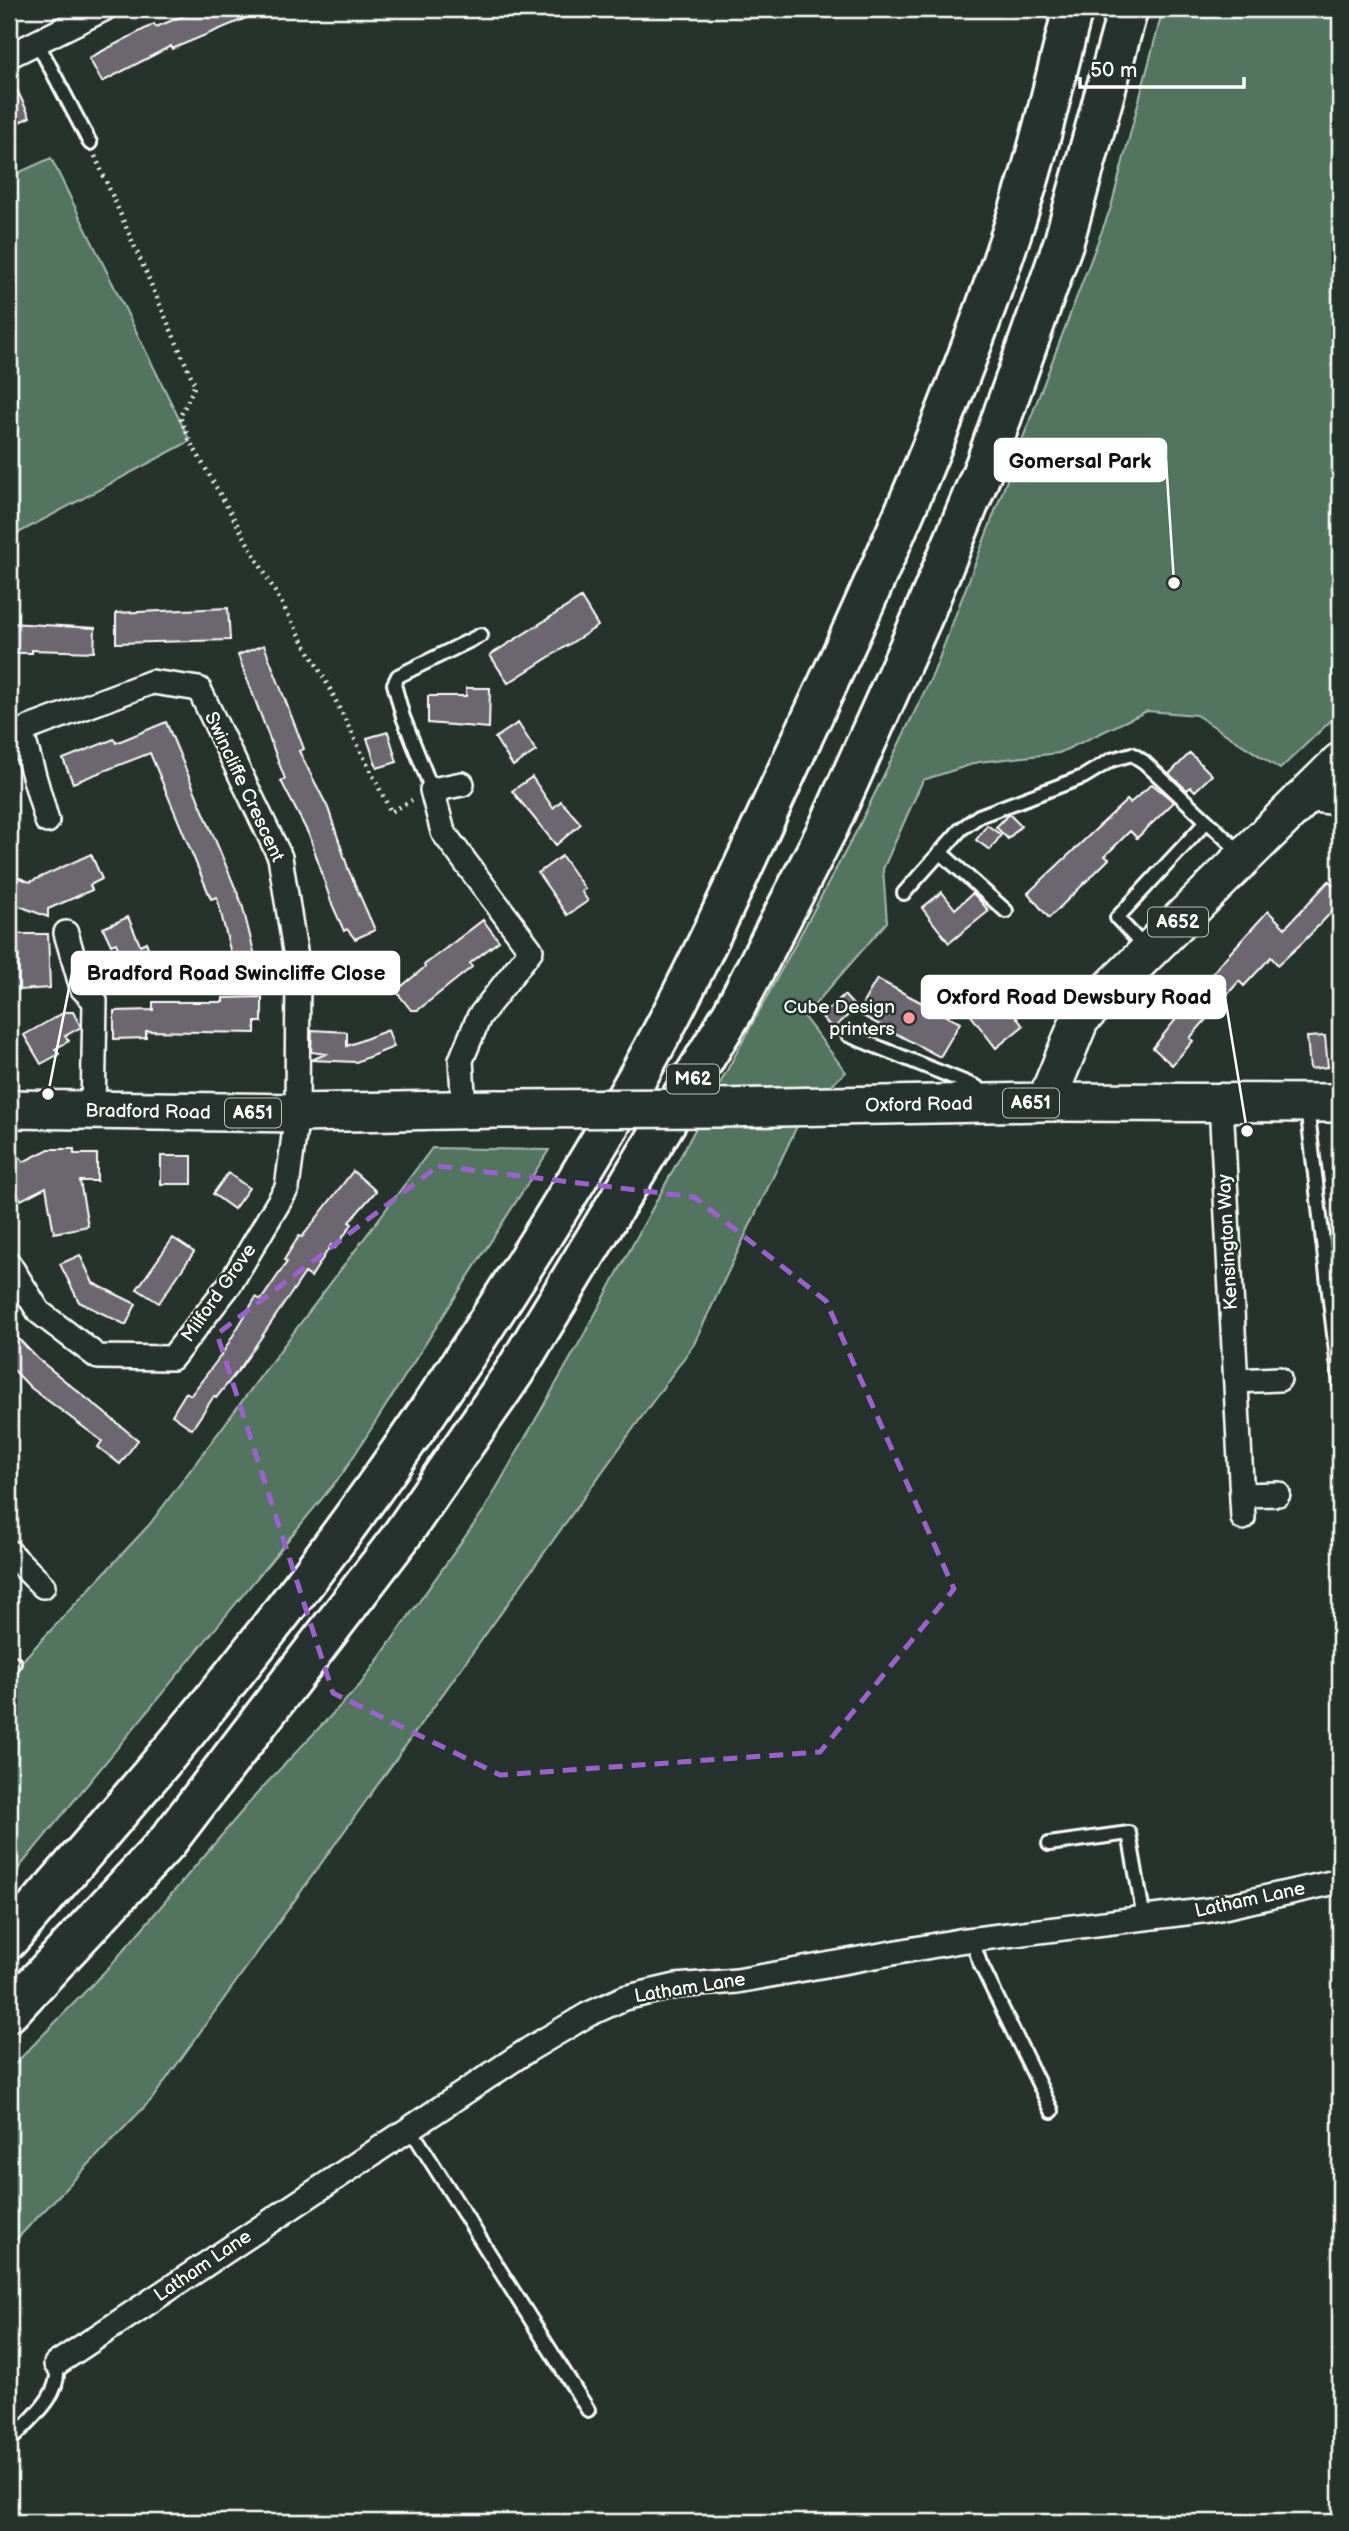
<svg xmlns="http://www.w3.org/2000/svg" width="1349" height="2531" font-family="'Balsamiq Sans',sans-serif">
  <style>
    .green { fill: #537560; stroke: #a9bab0; stroke-width: 2 }
    .building { fill: #6c6670; stroke: #fff; stroke-width: 2 }
    .lines { fill: none; stroke-linecap: round; stroke-linejoin: round }
    .service-casing { stroke: #fff; stroke-width: 18 }
    .minor-casing { stroke: #fff; stroke-width: 28 }
    .primary-casing { stroke: #fff; stroke-width: 42 }
    .motorway-casing { stroke: #fff; stroke-width: 44 }
    .path { stroke: #fff; stroke-width: 4.5; stroke-dasharray: 2 5; stroke-linecap: butt }
    .service { stroke: #26332d; stroke-width: 12 }
    .minor { stroke: #26332d; stroke-width: 23 }
    .primary { stroke: #26332d; stroke-width: 37 }
    .motorway { stroke: #26332d; stroke-width: 38 }
    .primary-bridge-casing { stroke: #fff; stroke-width: 42; stroke-linecap: butt }
    .primary-bridge { stroke: #26332d; stroke-width: 37 }
    .marked { fill: none; stroke: #9c61cf; stroke-width: 5; stroke-dasharray: 14 9; stroke-linejoin: round }
    .poi-dot { fill: #ff9aa2; stroke: #26332d; stroke-width: 2.5 }
    .labels { text-anchor: middle; dominant-baseline: central; stroke-width: 5; stroke-linejoin: round; paint-order: stroke }
    .shield { fill: #26332d; stroke: #bec2c0; stroke-width: 2 }
    .shield-label { font-size: 18px; font-weight: bold; fill: #fff }
    .street-label { font-size: 19px; fill: #fff; stroke: #26332d }
    .poi-label { font-size: 19px; fill: #fff; stroke: #26332d; text-anchor: end }
    .leader { fill: none; stroke: #fff; stroke-width: 2.5 }
    .callout-dot { fill: #fff; stroke: #26332d; stroke-width: 2.5 }
    .callout { fill: #fff; stroke: #fff; stroke-width: 2.5 }
    .callout-label { font-size: 21px; text-anchor: middle; font-weight: bold; fill: #111 }
  </style>
  <rect width="100%" height="100%" fill="#26332d"/>
  <filter id="ink" filterUnits="userSpaceOnUse"><feTurbulence type="fractalNoise" baseFrequency=".0143" numOctaves="2"/><feDisplacementMap in="SourceGraphic" scale="14" xChannelSelector="R" yChannelSelector="G"/><feConvolveMatrix kernelMatrix="1 2 1 2 8 2 1 2 1" color-interpolation-filters="sRGB"/></filter>
  <g filter="url(#ink)">
    <path class="green" d="M1163,9h177v703l-60,57 -84,-54 -49,-4 -88,42 -80,9 -56,18 -40,89 4,53 -83,95 42,55 -40,35 -112,237 -542,755 -143,148v-177l102,-105 150,-176 99,-104 124,-175 102,-179 271,-501 76,-156 178,-467z
      M51,158l139,283 -181,97v-361z
      M432,1148l117,2 -206,323 -334,407v-205l140,-150z"/>
    <path class="building" d="M200,9h68l-96,40 -1,-3 -69,36 -13,-24 65,-34 2,3z
      M9,73l21,44 -21,10z
      M581,598l17,28 -90,57 -18,-28z
      M228,608l2,32 -114,3v-30z
      M9,623l86,5 -1,24 -62,-2v3h-23z
      M264,645l40,104 -5,2 29,57 21,63 26,59 -20,9 -8,-10 -3,2 -13,-29 -21,-65 -29,-56 4,-2 -47,-124z
      M466,688h24l-1,40 -61,-5v-27h38z
      M166,722l76,182 13,52 -22,6 -16,-65 -6,2 -61,-146 -77,30 -10,-24 51,-20 2,4z
      M518,723l18,28 -23,15 -18,-28z
      M388,732l9,30 -20,6 -10,-30z
      M1190,753l22,22 -17,16 -4,-4 -4,3 -18,-16z
      M532,777l21,31 8,-7 20,23 -25,21 -44,-54z
      M1152,784l22,18 -37,36 -7,-7 -25,25 4,3 -60,59 -21,-25 99,-93 3,3z
      M1009,814l12,12 -13,13 -12,-12z
      M987,825l14,10 -11,15 -14,-10z
      M91,854l11,25 -12,6 2,5 -44,19v8l-39,-15v-28l21,8z
      M562,856l23,33 -4,2 7,10 -21,14 -29,-42z
      M1329,881l11,10v12l-36,38 -26,24 -7,-8 -27,29 -5,-5 -49,57 3,3 -21,24 -19,-17 67,-84 48,-53 17,17z
      M942,892l13,17 18,-16 16,18 -40,32 -27,-35z
      M128,917l12,28 6,-3 8,21 -26,10 -12,-30 -5,2 -8,-17z
      M483,920l16,21 -29,22 2,4 -54,43h-7l-15,-19 29,-24 -1,-2z
      M18,934h30l2,54 -31,2z
      M877,979l83,44 -20,34 -83,-44z
      M997,991l26,35 -27,22 -27,-35z
      M844,995l12,13 -23,21 -12,-13z
      M262,997v25h-7v11l-109,-2v7l-32,1v-28l39,-1v-8h70v-4z
      M65,1012h8l8,15 -16,9 4,5 -14,8 4,5 -18,10 -17,-29z
      M312,1030l35,2v14l41,-16 6,17 -38,15 -45,-2 15,-6 -15,-2z
      M1325,1036l3,31 -18,2 -3,-32z
      M49,1149h25v5h23v27h-17l8,45 -34,7 -8,-46 -25,13 -6,-10 -6,4v-29l12,-7 2,4z
      M161,1156h31v28h-31z
      M353,1171l23,20 -27,31 3,2 -17,24 -4,-3 -20,32 -6,-4 -64,94 -25,31 -2,-2 -22,33 -20,-14 14,-23 5,3 31,-41 34,-57 5,3 26,-38 -3,-2 15,-24 3,1z
      M228,1173l21,15 -15,21 -21,-15z
      M173,1238l21,14 -35,51 -22,-14z
      M80,1255l13,28 43,21 -10,21 -47,-23 -19,-38z
      M9,1329l29,30 100,81 -18,24 -22,-17 4,-6 -71,-53 -22,-23z"/>
    <g class="lines">
      <g class="service-casing">
        <path id="service" d="M38,44l52,99
          M432,790l-29,-73 -9,-33 4,-8 83,-41
          M940,852l66,59
          M904,893l57,-64 18,-13 104,-39 28,-17 21,-6 12,8 98,92
          M1146,949l-29,-31 90,-97
          M848,1035l129,52 5,10
          M1307,1107l33,278
          M9,1669l5,-6
          M1049,1844l80,-11 15,86
          M972,1940l8,23 72,148
          M410,2128l178,282
          M9,2442c19,-21 55,-47 47,-78"/>
      </g>
      <g class="minor-casing">
        <path id="minor" d="M9,56l95,-47
          M462,784l-30,6 11,42 88,118 -52,67 -18,43 3,50
          M1303,799l37,4
          M66,933l16,55 13,13 -2,111
          M1221,1103l22,415
          M9,1264l30,48 59,45 74,1 58,-74 57,-96 10,-75 1,-143 -18,-113 -81,-168 -47,-7 -131,49 26,90
          M1236,1381l43,-2
          M1242,1495l36,-1
          M9,1552l34,34
          M56,2364l472,-314 59,-35 37,-17 52,-12 61,-5 222,-40 251,-31 130,-29"/>
      </g>
      <g class="primary-casing">
        <path id="primary" d="M1046,1102l34,-83 260,-257
          M721,1108l325,-6 294,1
          M9,1109l288,4 201,-4"/>
      </g>
      <g class="motorway-casing">
        <path id="motorway" d="M9,1939c81,-93 162,-185 238,-282 141,-177 268,-369 382,-565 65,-112 117,-233 172,-351 86,-182 167,-367 227,-559 17,-57 30,-116 45,-173
          M9,2012l159,-171 231,-302 116,-168 218,-359 96,-186 93,-208 63,-153 79,-224 64,-232"/>
      </g>
      <path class="path" d="M95,156l100,229 -15,32 10,24 139,246 62,125 21,-12"/>
      <use href="#service" class="service"/>
      <use href="#minor" class="minor"/>
      <use href="#primary" class="primary"/>
      <use href="#motorway" class="motorway"/>
      <g class="primary-bridge-casing">
        <path id="primary-bridge" d="M498,1109l223,-1"/>
      </g>
      <use href="#primary-bridge" class="primary-bridge"/>
    </g>
  </g>
  <path class="marked" d="M438,1166l256,31 132,104 128,288 -134,163 -320,23 -167,-82 -116,-359z"/>
  <circle class="poi-dot" cx="909" cy="1018" r="7"/>
  <g class="labels">
    <g class="shield">
      <rect x="1148" y="907.5" width="60" height="29" rx="5"/>
      <rect x="667" y="1064.5" width="52" height="29" rx="5"/>
      <rect x="1003" y="1088.5" width="56" height="29" rx="5"/>
      <rect x="225" y="1098.5" width="56" height="29" rx="5"/>
    </g>
    <g class="shield-label">
      <text x="1178" y="922">A652</text>
      <text x="693" y="1079">M62</text>
      <text x="1031" y="1103">A651</text>
      <text x="253" y="1113">A651</text>
    </g>
    <g class="street-label">
      <text transform="translate(244 787) rotate(65)">Swincliffe Crescent</text>
      <text transform="translate(919 1105) rotate(-1)">Oxford Road</text>
      <text transform="translate(148 1112) rotate(1)">Bradford Road</text>
      <text transform="translate(1228 1242) rotate(-93)">Kensington Way</text>
      <text transform="translate(219 1293) rotate(-55)">Milford Grove</text>
      <text transform="translate(1250 1900) rotate(-12)">Latham Lane</text>
      <text transform="translate(690 1988) rotate(-9)">Latham Lane</text>
      <text transform="translate(203 2266) rotate(-34)">Latham Lane</text>
    </g>
    <g class="poi-label">
      <text x="895" y="1007">Cube Design<tspan x="895" dy="22">printers</tspan></text>
    </g>
  </g>
  <path class="leader" d="M1174 583L1166 460M48 1094L72 973M1247 1131L1225 997"/>
  <g class="callout-dot">
    <circle cx="1174" cy="583" r="7"/>
    <circle cx="48" cy="1094" r="7"/>
    <circle cx="1247" cy="1131" r="7"/>
  </g>
  <g class="callout">
    <rect x="995" y="439" width="171" height="42" rx="7"/>
    <rect x="72" y="952" width="327" height="42" rx="7"/>
    <rect x="922" y="976" width="303" height="42" rx="7"/>
  </g>
  <g class="callout-label">
    <text x="1080" y="468">Gomersal Park</text>
    <text x="236" y="980">Bradford Road Swincliffe Close</text>
    <text x="1074" y="1004">Oxford Road Dewsbury Road</text>
  </g>
  <rect width="1349" height="2531" fill="none" stroke="#26332d" stroke-width="35"/>
  <rect x="18" y="18" width="1314" height="2496" fill="none" stroke="#fff" stroke-width="2.5" filter="url(#ink)"/>
  <path d="M1080 77v10h164v-10" fill="none" stroke="#ffffff" stroke-width="3.5"/>
  <text x="1090" y="77" font-size="21" fill="#ffffff" stroke="#26332d" stroke-width="5" paint-order="stroke">50 m</text>
</svg>
